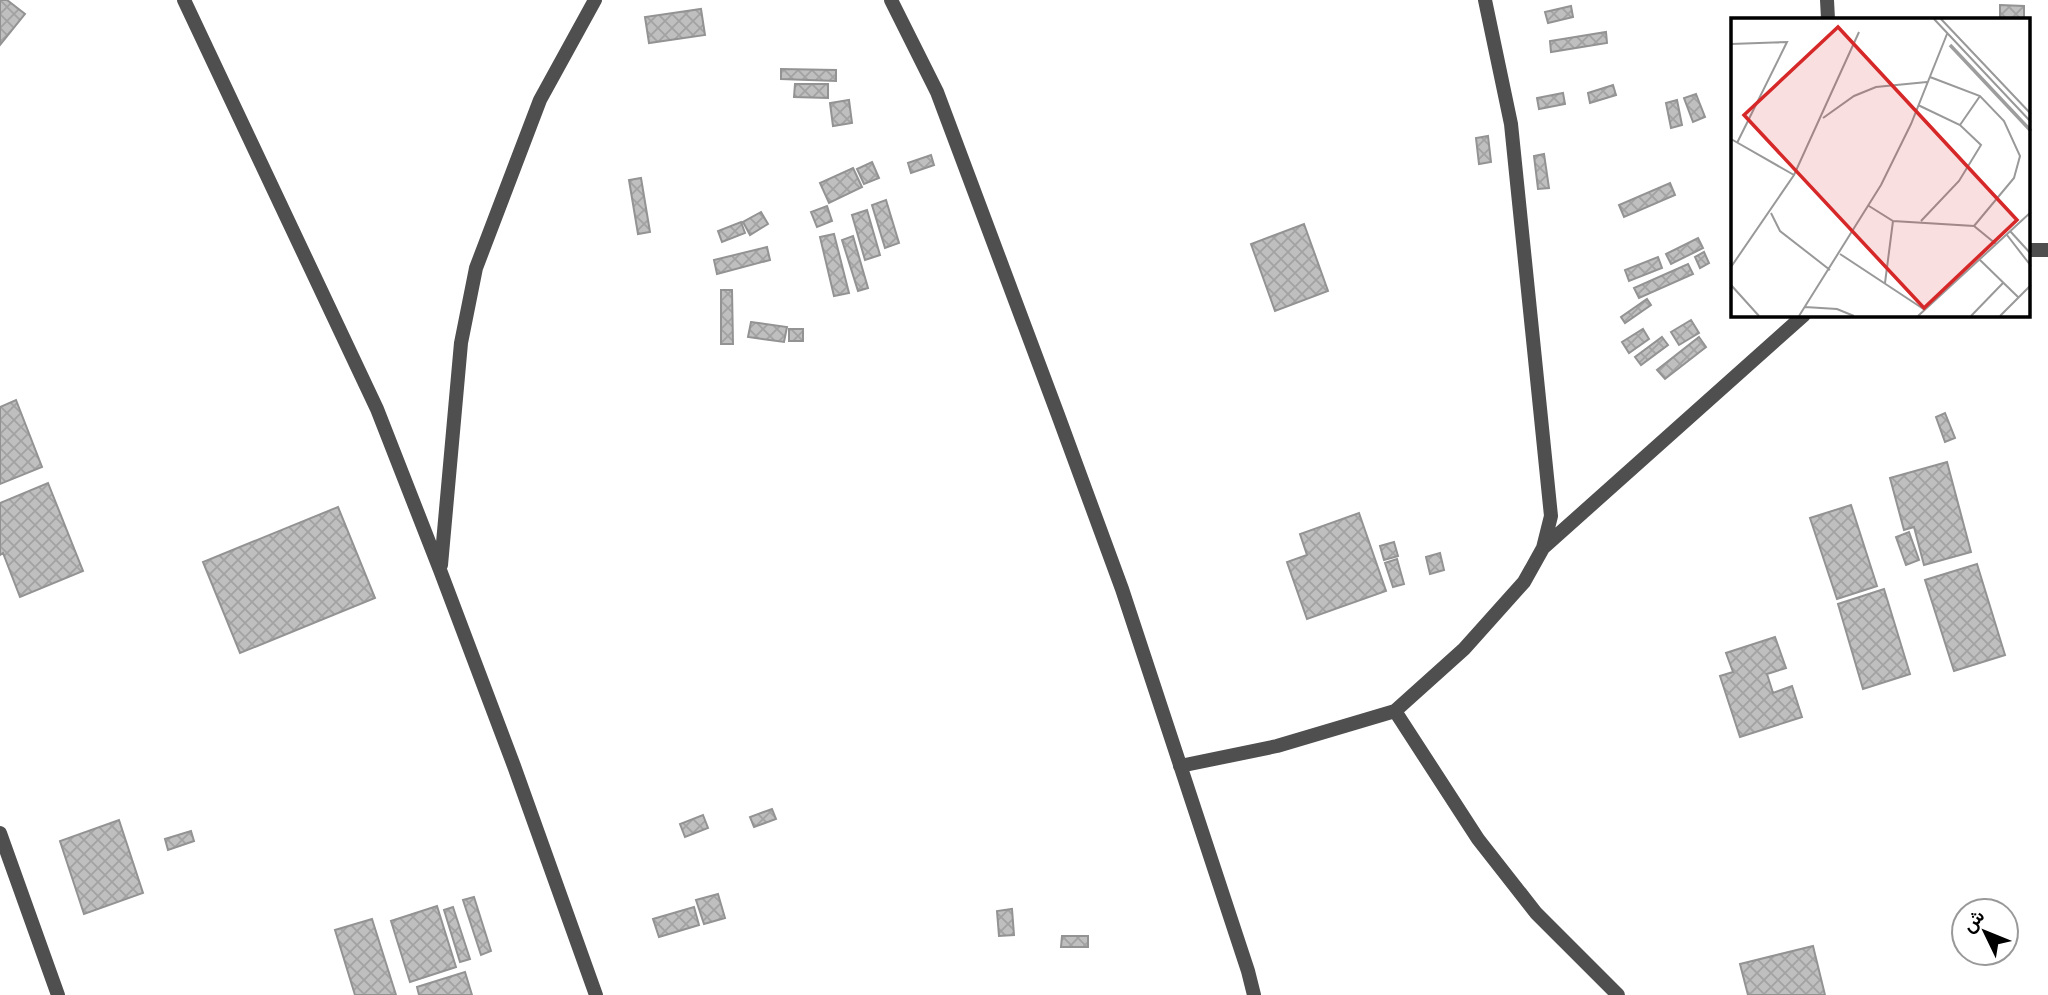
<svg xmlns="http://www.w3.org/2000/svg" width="2048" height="995" font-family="Overpass,Vazirmatn,sans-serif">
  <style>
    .building { fill: url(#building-cross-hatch); stroke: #939393; stroke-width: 2 }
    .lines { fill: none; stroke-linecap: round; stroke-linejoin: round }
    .lane { stroke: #4f4f4f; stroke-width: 14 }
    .inset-river { fill: none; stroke: #9d9d9d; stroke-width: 3.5 }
    .inset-road { fill: none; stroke: #999; stroke-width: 2 }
    .view { fill: #d62828; fill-opacity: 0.15; stroke: #d62828; stroke-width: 3.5 }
    .inset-edge { fill: none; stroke: #000; stroke-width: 3.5 }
  </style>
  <defs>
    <pattern id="building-cross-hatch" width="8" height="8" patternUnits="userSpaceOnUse" patternTransform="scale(1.75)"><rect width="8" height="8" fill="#bfbfbf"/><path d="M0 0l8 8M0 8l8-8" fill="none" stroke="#a2a2a2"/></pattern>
  </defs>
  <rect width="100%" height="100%" fill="#fff"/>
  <path class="building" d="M0,0h7l18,14 -25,31z
    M2000,5l24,1v13h-24z
    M1571,6l2,11 -25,6 -3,-11z
    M701,9l4,26 -56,8 -4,-26z
    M1606,32l1,11 -56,9 -1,-11z
    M781,69l55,1v11l-55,-2z
    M795,84h33v14l-34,-1z
    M1613,85l3,10 -26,8 -2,-10z
    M1563,93l2,11 -26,5 -2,-11z
    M1696,94l9,23 -12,5 -9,-24z
    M849,100l3,23 -19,3 -3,-23z
    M1677,100l5,25 -11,3 -5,-25z
    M1488,136l3,26 -12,2 -3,-26z
    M1544,154l5,34 -11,1 -4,-33z
    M931,155l3,10 -23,8 -3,-10z
    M872,162l7,16 -15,6 -7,-15z
    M853,168l9,19 -33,16 -9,-20z
    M641,178l9,54 -12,2 -9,-54z
    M1670,183l5,12 -51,22 -5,-12z
    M886,200l13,43 -14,5 -13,-43z
    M827,206l5,15 -15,6 -6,-15z
    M867,210l13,45 -15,5 -13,-45z
    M761,212l7,12 -18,11 -7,-13z
    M741,222l4,11 -23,9 -4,-11z
    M1304,224l24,67 -53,20 -24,-67z
    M834,234l15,59 -15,3 -14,-59z
    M853,236l15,52 -10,3 -16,-51z
    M1698,238l5,10 -32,16 -5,-10z
    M767,247l3,13 -53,14 -3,-14z
    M1704,252l5,11 -9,5 -5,-11z
    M1658,257l4,11 -33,13 -4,-11z
    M1688,264l5,10 -54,24 -5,-10z
    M721,290h11l1,54h-12z
    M1647,299l4,6 -26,18 -4,-6z
    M1691,320l8,13 -20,12 -8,-13z
    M751,322l36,5 -3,15 -36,-5z
    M789,329h14v12h-14z
    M1643,329l6,10 -20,14 -7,-11z
    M1662,337l6,8 -27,20 -6,-8z
    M1699,337l7,10 -41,32 -8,-9z
    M16,400l26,67 -42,17v-77z
    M1945,413l10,25 -10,4 -9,-25z
    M1947,462l24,90 -47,13 -10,-38 -10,3 -14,-52z
    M48,483l35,88 -63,26 -17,-44 -3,2v-52z
    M1851,505l26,81 -40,13 -27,-81z
    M338,507l37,91 -135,55 -37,-91z
    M1359,513l27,78 -79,28 -20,-57 20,-7 -7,-21z
    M1909,532l10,28 -13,5 -10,-28z
    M1394,542l4,14 -14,4 -4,-14z
    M1440,553l4,17 -14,4 -4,-17z
    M1397,559l7,25 -11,3 -8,-24z
    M1977,564l28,91 -51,16 -29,-91z
    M1884,589l26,85 -47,15 -25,-85z
    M1775,637l11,31 -19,6 6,19 19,-7 10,31 -62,20 -20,-61 13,-4 -7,-19z
    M772,809l4,10 -22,8 -4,-10z
    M703,815l5,13 -23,9 -5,-13z
    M119,820l24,73 -59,21 -24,-73z
    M191,831l3,10 -26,9 -3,-11z
    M718,894l7,24 -21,6 -8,-24z
    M474,897l17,54 -10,4 -18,-55z
    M437,906l19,61 -46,15 -19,-61z
    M453,907l17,52 -10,3 -16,-52z
    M694,907l5,18 -40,12 -6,-18z
    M1012,909l2,26 -15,1 -2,-25z
    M372,919l24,76h-41l-20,-65z
    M1062,936h26v11h-27z
    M1813,946l12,49h-77l-8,-31z
    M465,972l7,23h-53l-2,-8z"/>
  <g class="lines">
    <path class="lane" d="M184,0l193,409 63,161 74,196 82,229
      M891,0l46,92 121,323 64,174 126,382 6,24
      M1827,0l1,19
      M2029,250h19
      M1543,548l261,-233
      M441,565l20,-222 15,-75 64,-168 55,-100
      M1395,711l83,128 58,74 82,82
      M1180,766l97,-20 118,-35 69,-62 60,-67 19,-34 8,-32 -40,-392 -26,-124
      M0,833l58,162"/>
  </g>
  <g transform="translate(1731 18)">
    <rect width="299" height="299" fill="#fff"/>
    <path class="inset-river" d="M219,27l81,86"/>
    <path class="inset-road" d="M203,1l97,103M210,1l90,95M0,26l56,-2 -50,101M199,59l50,19 24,25 16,35 -6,22 -40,48M187,87l42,20 21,20 -22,36 -38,40M92,100l31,-22 22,-9 51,-5M229,107l20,-29M0,121l63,36M138,188l24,15 81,5 22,18M40,195l9,18 50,39M279,213l21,23M276,217l24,31M109,236l85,56M248,241l39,38M0,249l63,-92 65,-143M154,265l8,-62M0,267l28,31M74,289l32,2 17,7M68,298l82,-131 30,-61 36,-90M187,298l113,-104M240,298l32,-33M269,298l31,-31"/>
    <path class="view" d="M107,9l179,193 -93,88 -180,-193z"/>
    <rect width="299" height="299" class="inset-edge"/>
  </g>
  <g transform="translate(1985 932) rotate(313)"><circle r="33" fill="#ffffff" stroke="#999999" stroke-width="2"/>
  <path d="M0-5L12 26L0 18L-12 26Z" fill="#000000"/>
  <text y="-10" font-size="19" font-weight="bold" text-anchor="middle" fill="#000000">ش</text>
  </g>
</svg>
